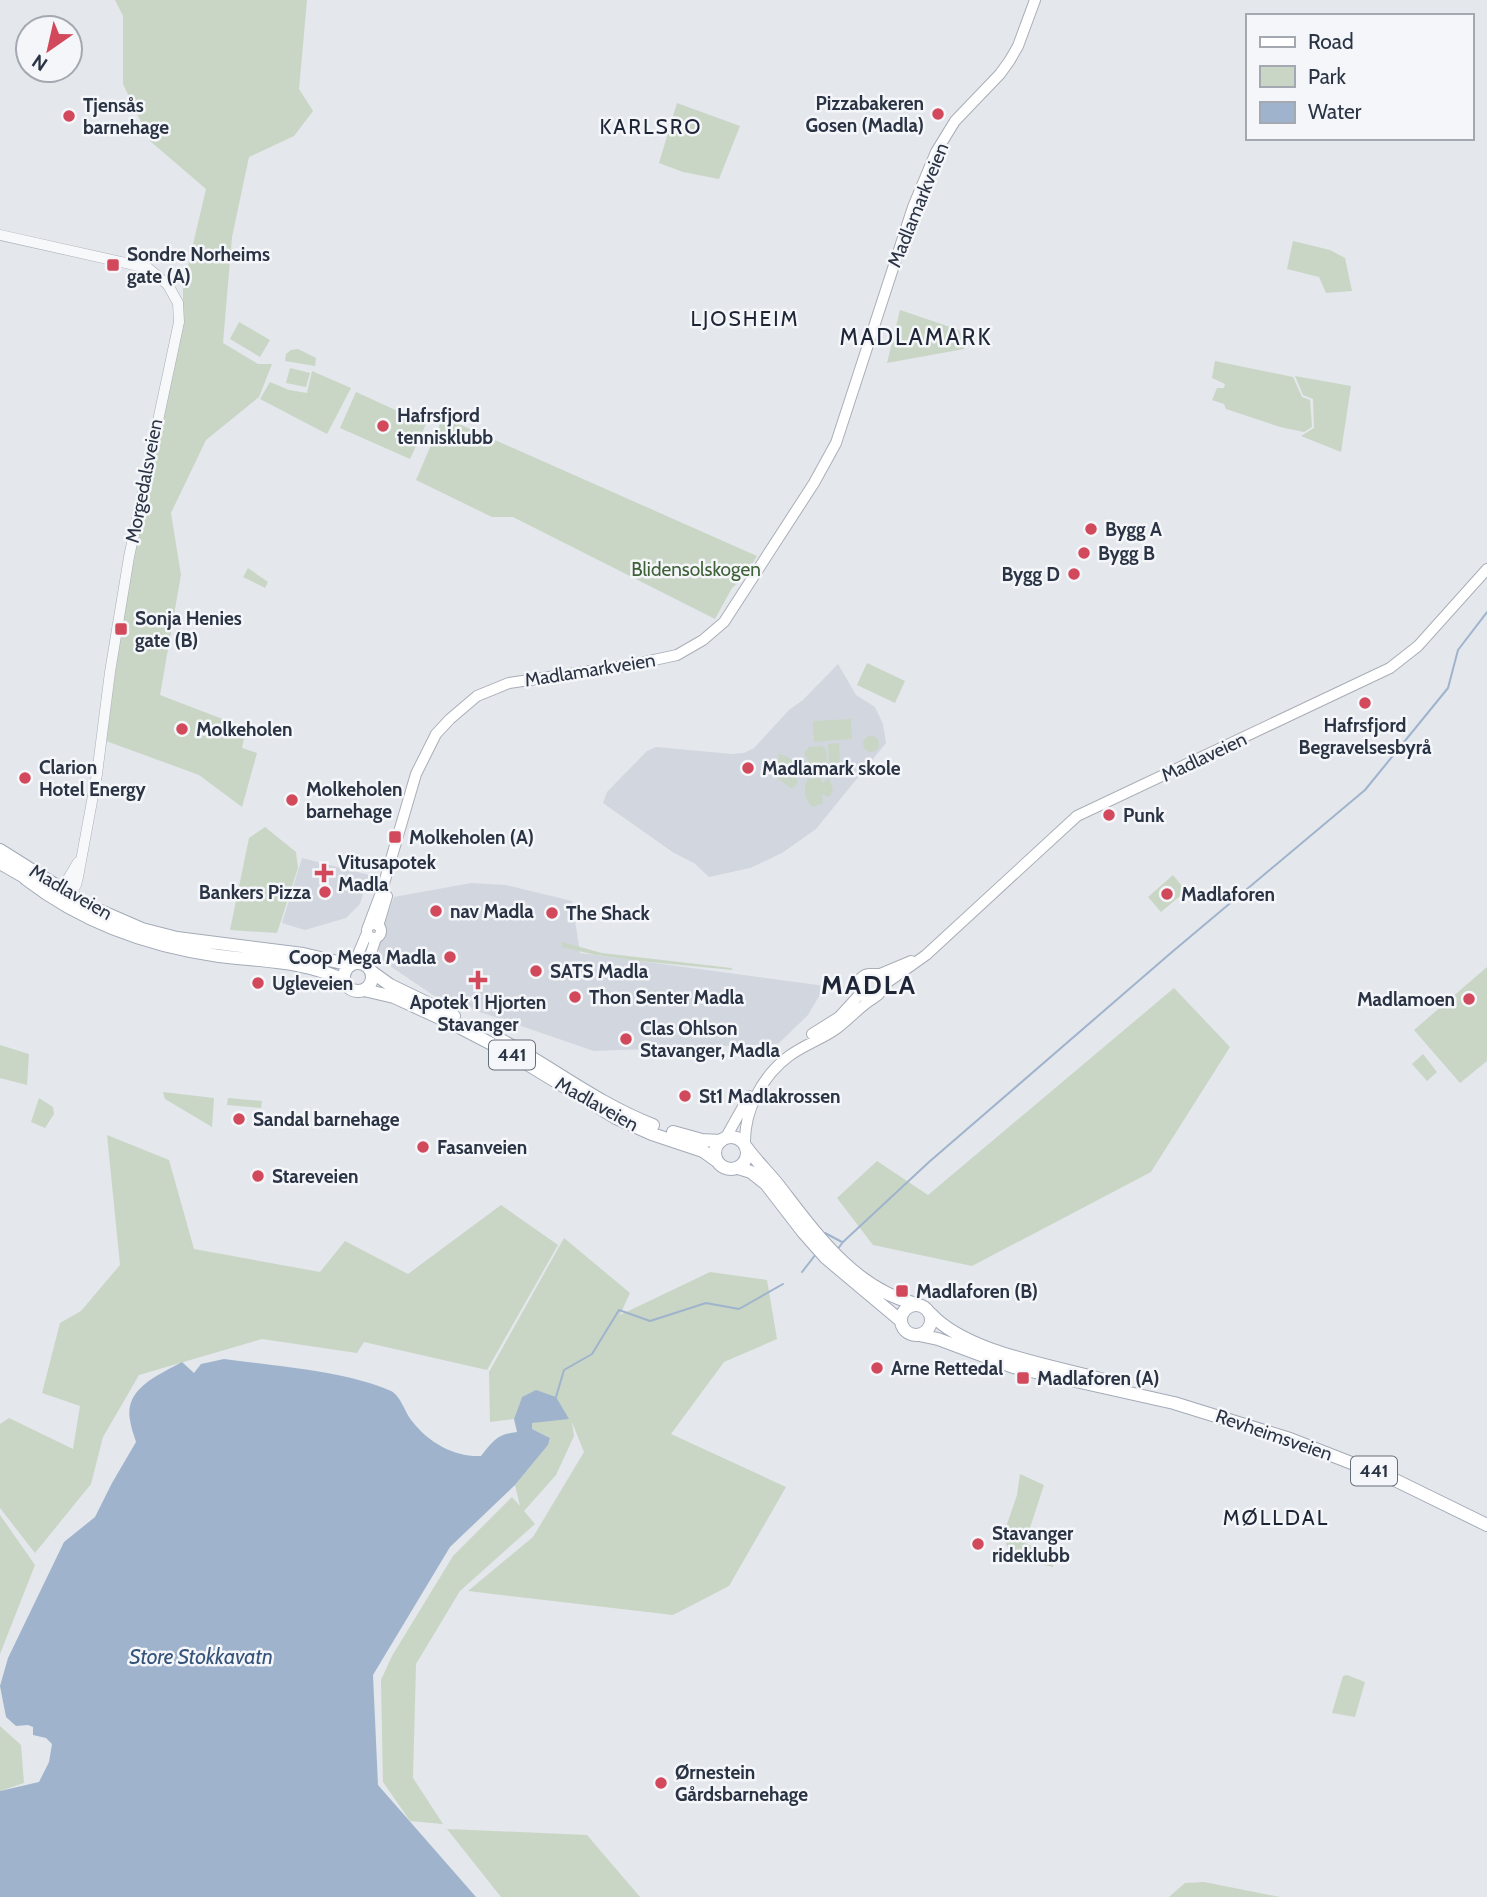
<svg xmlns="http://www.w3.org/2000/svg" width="1487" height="1897" font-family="Cabin,sans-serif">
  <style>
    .built { fill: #d2d6de }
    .green { fill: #c9d6c5 }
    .water { fill: #9fb4cc }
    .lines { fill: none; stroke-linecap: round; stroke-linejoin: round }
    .stream { stroke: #9fb4cc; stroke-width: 2 }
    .tertiary-casing { stroke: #a9aeb7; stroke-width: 11 }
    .secondary-casing { stroke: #a9aeb7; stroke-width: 12 }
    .primary-casing { stroke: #a3abb8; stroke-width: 14 }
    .tertiary { stroke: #f7f8fa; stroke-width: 10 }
    .secondary { stroke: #fff; stroke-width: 10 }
    .primary { stroke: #fff; stroke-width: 12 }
    .poi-dot { fill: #d1495b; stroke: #f4f6f9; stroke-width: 2.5 }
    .labels { text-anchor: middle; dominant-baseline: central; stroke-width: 5; stroke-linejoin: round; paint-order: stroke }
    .shield { fill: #f4f6f9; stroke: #676e7b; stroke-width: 2 }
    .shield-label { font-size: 18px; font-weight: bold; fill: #2b3445 }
    .poi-label { font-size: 19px; font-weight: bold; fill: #2b3445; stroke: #f4f6f9; text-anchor: start }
    .street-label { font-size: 19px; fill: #2b3445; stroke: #f4f6f9 }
    .park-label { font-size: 19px; fill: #3f6138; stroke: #f4f6f9 }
    .neighbourhood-label { font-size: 21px; letter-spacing: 2px; fill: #1d2536; stroke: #f4f6f9 }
    .water-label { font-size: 21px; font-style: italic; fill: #34527a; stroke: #f4f6f9 }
    .quarter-label { font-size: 23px; letter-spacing: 2px; fill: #1d2536; stroke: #f4f6f9 }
    .district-label { font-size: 26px; font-weight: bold; letter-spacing: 2px; fill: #1d2536; stroke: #f4f6f9 }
  </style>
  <rect width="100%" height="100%" fill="#e4e7ec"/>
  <path class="built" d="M838,664l18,31 19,12 8,17 3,19 -70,86 -34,24 -32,15 -41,9 -15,-14 -20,-10 -71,-50 4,-11 40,-41 9,-4 76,7 12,-1 10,-5 35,-38 14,-10z
    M302,858l67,17 -9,29 -14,14 -41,12 -23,-7z
    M471,883l35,2 66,16 8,52 245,33 -17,29 -30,29 -184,7 -158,-54 -52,-35 -8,-17 18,-48z"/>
  <path class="green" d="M115,0h192l-8,89 14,22 -19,25 -45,21 -17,80 -9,106 35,21h14l-13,33 -53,43 -35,73 10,62 -21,120 86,33 -4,20 15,5 -15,54 -43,-32 -93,-34 22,-162 55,-267v-25l23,-98 -56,-48 -27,-57v-68z
    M677,103l63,23 -21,53 -36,-7 -24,-9z
    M1293,241l37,9 15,8 7,33 -26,2 -7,-16 -32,-8z
    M900,310l59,20 4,8 6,1 -5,10 -77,14z
    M239,322l31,18 -10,17 -30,-18z
    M298,349l18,9 -1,8 -30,-5 1,-7 5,-4z
    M1215,361l78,16 9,20 8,3 2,27 -8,5 -24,-5 -54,-18 -2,-5 -12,-4 5,-12h7l1,-4 -13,-6z
    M290,368l20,5 -4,14 -20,-4z
    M312,371l39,17 -24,46 -67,-35 10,-17 19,8 18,3z
    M1295,376l56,10 -10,66 -40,-16 13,-8 -1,-29 -10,-4z
    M356,392l70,32 -16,35 -70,-31z
    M443,417l314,139 -13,21 -12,11 -17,31 -202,-102h-21l-76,-37z
    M248,568l20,14 -3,6 -22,-11z
    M867,663l38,18 -10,22 -38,-18z
    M851,719l1,20 -38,3 -1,-21z
    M863 744a8 8 0 1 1 16 0a8 8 0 1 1-16 0Z
    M839,743l1,19 -11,1 -1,-19z
    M821,746l5,3 1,12 -4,4h-13l-6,-12 5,-6z
    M778,754c22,4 13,14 20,28l-6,7 -22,-16 1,-7 8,-7z
    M820,777l2,6 7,-5 4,12 -4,7 -7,-3 1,9 -10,4c-8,-7 -11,-17 -5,-28z
    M265,827l31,25 2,16 -21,65 -47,-3 19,-92z
    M1173,875l13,16 -25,21 -13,-15z
    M562,942l40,11 129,15 2,2 -94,-9 -43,-6 -34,-8z
    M1487,967v94l-27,22 -46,-53z
    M1174,988l56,59 -79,125 -179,94 -99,-21 -36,-47 40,-37 51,34z
    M0,1045l29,9 -2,31 -27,-7z
    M1423,1054l14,18 -10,9 -15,-17z
    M163,1092l51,6 -2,29 -47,-28z
    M39,1098l14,9 1,7 -9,14 -14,-6z
    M228,1098l34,3 -1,7 -34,-3z
    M107,1135l62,25 25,89 126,23 25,-31 63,33 93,-69 57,40 -71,125 -123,-28 -7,11 -95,-14 -123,36 -36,62 -12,47 -56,69 -35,-45v-84l9,-6 64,31 7,-43 -38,-13 18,-70 21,-12 39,-46z
    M564,1238l66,55 -10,22 90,-43 57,8 10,59 -53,23 -53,72 115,53 -57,99 -56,29 -205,-24 65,-54 51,-85 -12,-30 2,14 -18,39 -32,36 11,13 -75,67 -44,73 -3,114 30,46 -33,-3 -27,-39 -2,-102 11,-24 61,-100 59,-59 8,9 -5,-21 33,-40 2,-7 -18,-9 -10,-32 -8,22 -24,3 -1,-50z
    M1020,1474l24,11 -19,58 29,13 -1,11 -42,-10 -8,-21 14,-41z
    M0,1515l35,50 -35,89z
    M1347,1675l18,7 -10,35 -23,-4 11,-37z
    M0,1726l21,19 3,38 -24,8z
    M447,1829l140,6 53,62h-139z
    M1204,1882l76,15h-111l16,-14z"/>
  <path class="water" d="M224,1359c50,7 122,12 167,32 10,5 14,22 21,30 17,22 42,36 69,35 12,-15 16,-22 36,-24l-3,-13 8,-22 14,-7 20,7 13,22 -37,4v6l18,9 -2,7 -33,40 -65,62 -77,128 5,110 98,112h-476v-106l39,-9 10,-20 3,-18 -6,-6 -13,-3v-8l-5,-2 -12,1 -10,-9 -6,-31 8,-28 56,-116 31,-25 17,-34 24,-41c-2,-7 -5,-14 -6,-22 -6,-32 29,-45 52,-58l12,11 7,-9z"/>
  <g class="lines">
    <path class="stream" d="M825,1233l17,9
      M837,1250l6,-8 86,-80 243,-210 193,-162 83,-102 10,-38 29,-38
      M802,1272l14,-18
      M556,1397l8,-27 28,-16 27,-44 31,11 56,-18 33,6 44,-25"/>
    <g class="tertiary-casing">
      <path id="tertiary" d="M0,235l148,33 20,17 10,18 1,19 -50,235 -19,115 -13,102 -19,103 -2,8 -11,12
        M62,895v-6l16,-27"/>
    </g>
    <g class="secondary-casing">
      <path id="secondary" d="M367 931a7 7 0 1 1 14 0a7 7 0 1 1-14 0Z
        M378,926l9,-30
        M368,927l14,-37 34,-116 20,-40 14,-15 27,-23 32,-13 122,-18 46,-10 26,-15 21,-18 90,-139 22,-40 77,-236 23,-55 19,-31 45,-47 10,-14 8,-14 17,-46
        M354,964l13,-31
        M367,965l9,-27
        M858 986a12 12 0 1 1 24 0a12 12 0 1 1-24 0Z
        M872,974h8l31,-13
        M882,990l3,-6 41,-29 151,-139 313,-148 28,-22 69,-77
        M812,1034l27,-17 21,-23
        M725,1139l24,-43
        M745,1144c-1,-33 17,-68 44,-88 15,-11 33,-17 47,-27 14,-10 24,-23 38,-31"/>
    </g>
    <g class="primary-casing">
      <path id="primary" d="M0,850l89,56 53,23 35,9 126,16 48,11
        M0,863l33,19
        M26,879c57,44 122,67 193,77 41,5 89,5 126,25
        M344 977a14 14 0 1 1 28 0a14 14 0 1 1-28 0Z
        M372,972l18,13 64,31
        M364,990l30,7 61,28 54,28 107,65 36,16 51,17 14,10
        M501,1040c51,27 97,64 152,85
        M673,1132l29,8 19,1
        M715 1153a16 16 0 1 1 32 0a16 16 0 1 1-32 0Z
        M747,1148c10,14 22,25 32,38 37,48 76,104 138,118
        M738,1168l13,4 15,12 37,48 23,26 75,63
        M901 1320a15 15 0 1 1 30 0a15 15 0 1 1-30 0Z
        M931,1314c40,43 137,53 193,72
        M919,1335l19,4 75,28 161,36 116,36 105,41 92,45"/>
    </g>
    <use href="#tertiary" class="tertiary"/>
    <use href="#secondary" class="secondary"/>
    <use href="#primary" class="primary"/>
  </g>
  <g class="poi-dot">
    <circle cx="938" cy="114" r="7"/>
    <circle cx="69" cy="116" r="7"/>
    <rect x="106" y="258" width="14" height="14" rx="3.5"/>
    <circle cx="383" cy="426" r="7"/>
    <circle cx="1091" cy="529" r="7"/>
    <circle cx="1084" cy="553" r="7"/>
    <circle cx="1074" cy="574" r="7"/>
    <rect x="114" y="622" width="14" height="14" rx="3.5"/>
    <circle cx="1365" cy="703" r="7"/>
    <circle cx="182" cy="729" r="7"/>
    <circle cx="748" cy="768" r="7"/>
    <circle cx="25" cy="778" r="7"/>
    <circle cx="292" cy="800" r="7"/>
    <circle cx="1109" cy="815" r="7"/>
    <rect x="388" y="830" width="14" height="14" rx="3.5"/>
    <path d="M320.5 862.5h7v7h7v7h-7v7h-7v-7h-7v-7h7z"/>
    <circle cx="325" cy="892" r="7"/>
    <circle cx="1167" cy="894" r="7"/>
    <circle cx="436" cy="911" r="7"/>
    <circle cx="552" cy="913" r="7"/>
    <circle cx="450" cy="957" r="7"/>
    <circle cx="536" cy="971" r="7"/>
    <path d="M474.5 969.5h7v7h7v7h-7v7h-7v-7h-7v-7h7z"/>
    <circle cx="258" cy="983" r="7"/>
    <circle cx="575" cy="997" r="7"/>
    <circle cx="1469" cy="999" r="7"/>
    <circle cx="626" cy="1039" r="7"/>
    <circle cx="685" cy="1096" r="7"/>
    <circle cx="239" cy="1119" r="7"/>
    <circle cx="423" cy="1147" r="7"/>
    <circle cx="258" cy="1176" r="7"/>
    <rect x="895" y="1284" width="14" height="14" rx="3.5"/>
    <circle cx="877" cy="1368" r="7"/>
    <rect x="1016" y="1371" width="14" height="14" rx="3.5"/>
    <circle cx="978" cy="1544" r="7"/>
    <circle cx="661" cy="1783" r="7"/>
  </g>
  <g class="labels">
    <g class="shield">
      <rect x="489" y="1040.5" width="46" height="29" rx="5"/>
      <rect x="1351" y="1456.5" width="46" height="29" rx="5"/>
    </g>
    <g class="shield-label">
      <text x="512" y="1055">441</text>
      <text x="1374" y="1471">441</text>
    </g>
    <g class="poi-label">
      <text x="924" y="103" text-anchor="end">Pizzabakeren<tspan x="924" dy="22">Gosen (Madla)</tspan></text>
      <text x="83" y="105">Tjensås<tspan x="83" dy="22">barnehage</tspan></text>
      <text x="127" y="254">Sondre Norheims<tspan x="127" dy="22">gate (A)</tspan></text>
      <text x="397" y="415">Hafrsfjord<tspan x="397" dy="22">tennisklubb</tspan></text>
      <text x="1105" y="529">Bygg A</text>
      <text x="1098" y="553">Bygg B</text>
      <text x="1060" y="574" text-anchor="end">Bygg D</text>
      <text x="135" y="618">Sonja Henies<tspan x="135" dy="22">gate (B)</tspan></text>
      <text x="1365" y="725" text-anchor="middle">Hafrsfjord<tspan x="1365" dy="22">Begravelsesbyrå</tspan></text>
      <text x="196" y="729">Molkeholen</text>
      <text x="39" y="767">Clarion<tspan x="39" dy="22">Hotel Energy</tspan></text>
      <text x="762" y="768">Madlamark skole</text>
      <text x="306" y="789">Molkeholen<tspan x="306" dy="22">barnehage</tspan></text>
      <text x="1123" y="815">Punk</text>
      <text x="409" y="837">Molkeholen (A)</text>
      <text x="338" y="862">Vitusapotek<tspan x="338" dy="22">Madla</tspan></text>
      <text x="311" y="892" text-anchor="end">Bankers Pizza</text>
      <text x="1181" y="894">Madlaforen</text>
      <text x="450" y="911">nav Madla</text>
      <text x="566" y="913">The Shack</text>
      <text x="436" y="957" text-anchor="end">Coop Mega Madla</text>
      <text x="550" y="971">SATS Madla</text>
      <text x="272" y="983">Ugleveien</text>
      <text x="589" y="997">Thon Senter Madla</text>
      <text x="1455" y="999" text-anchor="end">Madlamoen</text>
      <text x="478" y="1002" text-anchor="middle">Apotek 1 Hjorten<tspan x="478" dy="22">Stavanger</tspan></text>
      <text x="640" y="1028">Clas Ohlson<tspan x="640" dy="22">Stavanger, Madla</tspan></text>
      <text x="699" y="1096">St1 Madlakrossen</text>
      <text x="253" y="1119">Sandal barnehage</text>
      <text x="437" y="1147">Fasanveien</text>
      <text x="272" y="1176">Stareveien</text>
      <text x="916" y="1291">Madlaforen (B)</text>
      <text x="891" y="1368">Arne Rettedal</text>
      <text x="1037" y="1378">Madlaforen (A)</text>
      <text x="992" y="1533">Stavanger<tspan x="992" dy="22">rideklubb</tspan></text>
      <text x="675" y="1772">Ørnestein<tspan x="675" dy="22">Gårdsbarnehage</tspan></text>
    </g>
    <g class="street-label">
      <text transform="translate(918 205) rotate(-68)">Madlamarkveien</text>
      <text transform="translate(144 481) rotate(-79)">Morgedalsveien</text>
      <text transform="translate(590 670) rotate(-9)">Madlamarkveien</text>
      <text transform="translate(1204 757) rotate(-25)">Madlaveien</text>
      <text transform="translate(71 892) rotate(30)">Madlaveien</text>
      <text transform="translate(597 1104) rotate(29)">Madlaveien</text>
      <text transform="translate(1274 1435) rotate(19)">Revheimsveien</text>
    </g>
    <g class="park-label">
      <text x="696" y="569">Blidensolskogen</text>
    </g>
    <g class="neighbourhood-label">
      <text x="651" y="126">KARLSRO</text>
      <text x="745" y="318">LJOSHEIM</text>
      <text x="1276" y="1517">MØLLDAL</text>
    </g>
    <g class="water-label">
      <text x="201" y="1656">Store Stokkavatn</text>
    </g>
    <g class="quarter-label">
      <text x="916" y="337">MADLAMARK</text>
    </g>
    <g class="district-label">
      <text x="869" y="985">MADLA</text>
    </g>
  </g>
  <rect x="1246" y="14" width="228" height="126" fill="#f4f6f9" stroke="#a4a8b1" stroke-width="2"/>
  <rect x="1260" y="37" width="35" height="10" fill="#ffffff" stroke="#a4a8b1" stroke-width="2"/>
  <text x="1308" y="49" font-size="21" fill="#2b3445">Road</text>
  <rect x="1260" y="66" width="35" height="21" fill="#c9d6c5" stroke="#a4a8b1" stroke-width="2"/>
  <text x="1308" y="84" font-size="21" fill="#2b3445">Park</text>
  <rect x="1260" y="102" width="35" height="21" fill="#9fb4cc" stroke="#a4a8b1" stroke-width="2"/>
  <text x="1308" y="119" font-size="21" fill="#2b3445">Water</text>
  <g transform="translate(49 49) rotate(214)"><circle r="33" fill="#f4f6f9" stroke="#a4a8b1" stroke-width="2"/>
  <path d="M0-5L12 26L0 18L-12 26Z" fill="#d1495b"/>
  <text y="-10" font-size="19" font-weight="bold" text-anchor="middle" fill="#2b3445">N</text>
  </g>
</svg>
